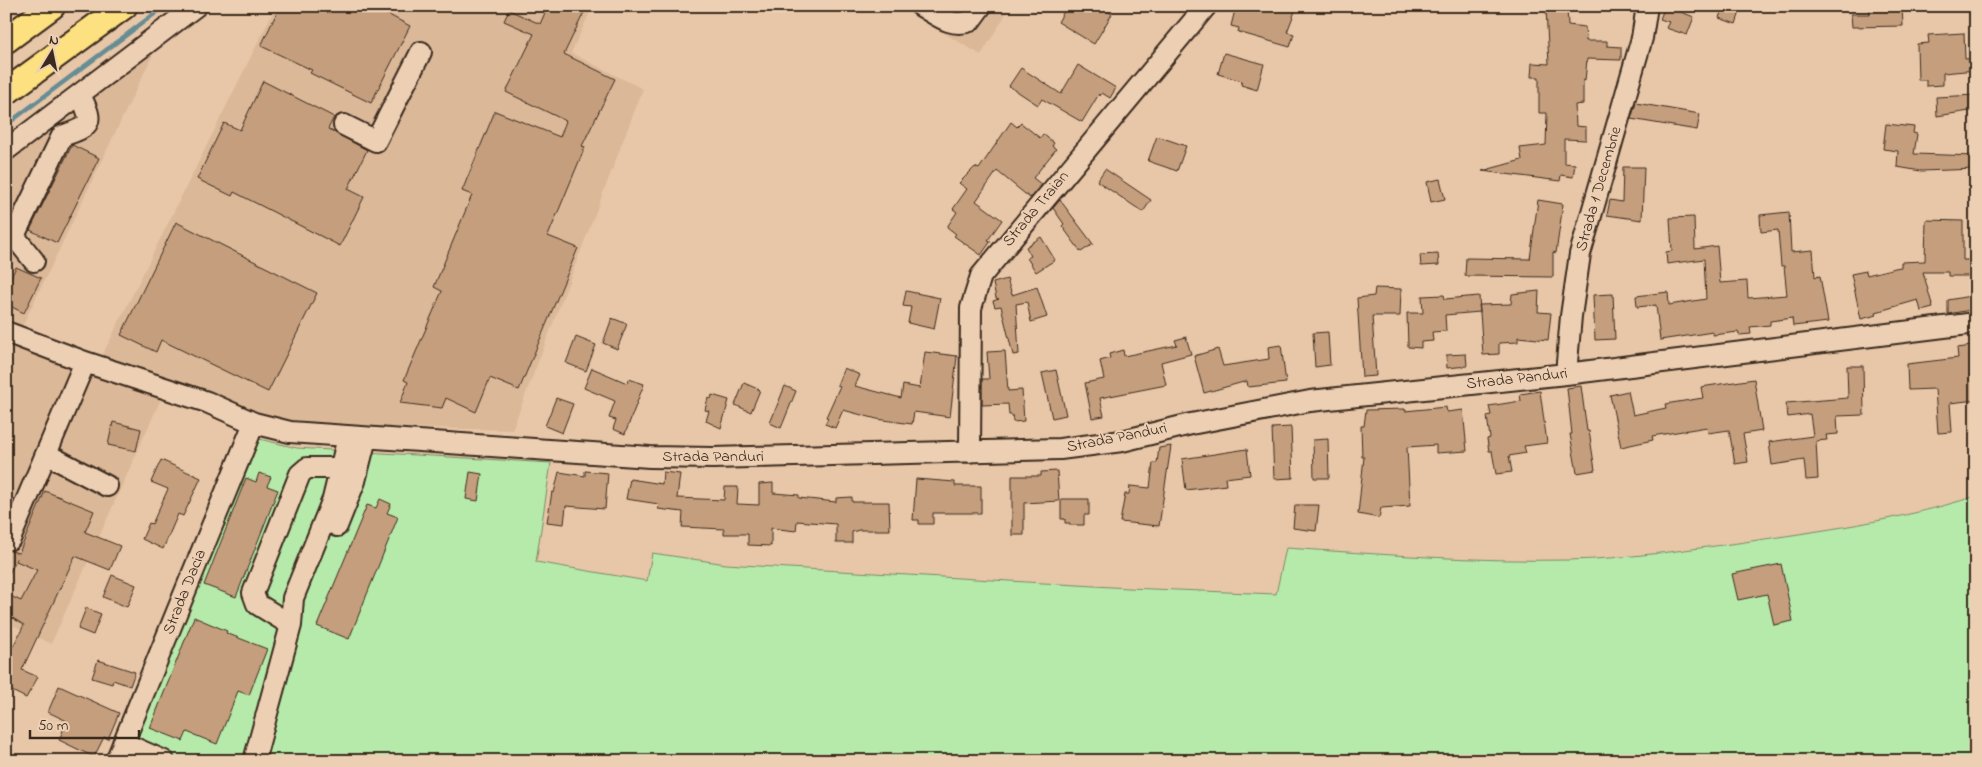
<svg xmlns="http://www.w3.org/2000/svg" width="1982" height="767" font-family="'Indie Flower',sans-serif">
  <style>
    .built { fill: #dbb898 }
    .green { fill: #b6eaab; stroke: #788a64 }
    .lines { fill: none; stroke-linecap: round; stroke-linejoin: round }
    .stream { stroke: #668c94; stroke-width: 4.5 }
    .building { fill: #c59f7d; stroke: #3b2a1e }
    .minor-casing { stroke: #3b2a1e; stroke-width: 24 }
    .major-casing { stroke: #3b2a1e; stroke-width: 29 }
    .minor { stroke: #edd0b4; stroke-width: 20 }
    .major { stroke: #fde080; stroke-width: 25 }
    .labels { text-anchor: middle; dominant-baseline: central; stroke-width: 4; stroke-linejoin: round; paint-order: stroke }
    .street-label { font-size: 16px; fill: #3b2a1e; stroke: #edd0b4 }
  </style>
  <rect width="100%" height="100%" fill="#e8c7a8"/>
  <filter id="ink" filterUnits="userSpaceOnUse"><feTurbulence type="fractalNoise" baseFrequency=".02" numOctaves="2"/><feDisplacementMap in="SourceGraphic" scale="10" xChannelSelector="R" yChannelSelector="G"/><feConvolveMatrix kernelMatrix="1 2 1 2 8 2 1 2 1" color-interpolation-filters="sRGB"/></filter>
  <g filter="url(#ink)">
    <path class="built" d="M276,6h317l-22,47 72,36 -131,341 -136,-3 -105,-9 -24,-6 -78,-31 -118,263 -45,-22v-460l150,-114 -135,281 79,31z
      M898,6h113l-30,49z"/>
    <path class="green" d="M255,438l42,10 254,15 -15,99 111,19 5,-28 74,11 63,4 339,20 148,6 10,-46c94,6 189,14 283,12 56,-1 114,-10 169,-17 80,-12 161,-22 238,-47v265h-1851z"/>
    <g class="lines">
      <path class="stream" d="M6,125l159,-119"/>
    </g>
    <path class="building" d="M280,6h92l38,20 -39,77 -61,-30 2,-3 -51,-24z
      M548,6h39l-23,48 51,25 -33,67 3,1 -37,89 30,12 -59,142 -29,-12 -14,34 -30,-14 -4,10 -42,-5 8,-21 -4,-2 38,-89 -8,-4 38,-92 -10,-4 33,-80 65,26 6,-16 -60,-29 28,-58 -30,-13 5,-11 31,14z
      M1067,6h31l14,8 -18,30 -36,-22z
      M1236,6h61l-10,26 7,2 -4,13 -52,-15 1,-4 -8,-2z
      M1665,6l29,11 -7,18 -21,-7 3,-6 -9,-3z
      M1723,6h19l-6,18 -17,-6z
      M1869,6h33l1,20 -51,1 -1,-13h19z
      M1546,9h21l1,16 17,2 1,14h21v5l14,1v13l-34,-1 -2,22 -2,-1v24l-8,1 1,21 10,1v13l-22,-1v24l11,1 -2,13 -12,-2 -1,6 -78,-10 40,-11 -2,-12 26,-3 1,-32h-8v-36h-8l1,-14 17,1z
      M1964,33l1,26 11,-1v12l-33,3v12l-17,1v-6h-8l-1,-36 12,-1 -1,-8z
      M1224,53l40,11 -7,26 -16,-5 1,-4 -24,-7z
      M1078,65l38,23 -6,10 -8,-5 -2,3 -1,-2 -17,28 -40,-23 -4,6 -29,-19 12,-18 40,26z
      M263,81l71,36 -6,12 39,21 -19,39 16,8 -24,49 -106,-54 -2,4 -35,-17 27,-56 16,7z
      M1976,95v15l-39,6 -1,-19z
      M1636,103l64,11 -3,16 -66,-11z
      M1011,122l6,5 4,-4 19,15 3,-4 11,9 -2,3 4,3 -23,29 8,6 -11,14 -33,-27 -21,30 26,19 -14,20 3,1 -10,14 -27,-19 2,-2 -9,-7 10,-15 -4,-3 14,-20 -8,-6 16,-16 4,2z
      M1886,124l28,3 -1,6 4,1 -3,20 62,2v13l-55,2 -24,-4 1,-16 -15,-2z
      M1157,136l29,10 -9,25 -29,-10z
      M72,145l27,13 -42,85 -27,-13z
      M1623,167h21l-2,53 -35,-5 3,-15 12,2z
      M1105,169l46,31 -8,12 -46,-31z
      M1440,179l5,20 -14,3 -4,-20z
      M1060,200l33,44 -12,8 -19,-26 2,-2 -11,-16z
      M1538,200l25,4 -7,49 -3,-1v25l-88,-1 1,-18 64,1z
      M1789,212l2,40 22,-2 2,27 5,-1 8,46 -35,4 -1,-8 -22,3v4l-20,2 1,7 -12,1 -1,-3 -25,3v-3l-53,8 -4,-35 -19,2 -1,-11 32,-4 1,13 37,-6 -2,-40 -37,5 -1,-12 6,-1 -2,-33 24,-1 1,32 22,-3 3,37 27,-2 1,17 39,-3 -3,-29h-3l-3,-36 -17,2 -1,-17z
      M1926,220l37,1v39h13v16h-28v-4h-25l10,36 -12,3 -3,-11 -42,12 1,3 -16,4 -10,-45 15,-3 1,4 28,-7 6,-1v-5l24,-1z
      M176,222l141,71 -49,99 -107,-52 -5,12 -35,-17z
      M1041,237l14,23 -19,12 -9,-14 4,-2 -5,-9z
      M1438,254l1,11 -18,1 -1,-11z
      M16,267l25,11 -17,35 -18,-9v-16z
      M1007,279l5,16 25,-8 10,30 -16,5 -4,-20 -11,2 3,50 -6,1 -12,-49 -6,1 -2,-6 6,-2 -3,-1 -3,-15z
      M1375,288l26,1 -1,27h-28l4,60 -14,1 -5,-79 17,-2z
      M906,291l34,7 -6,31 -26,-6 3,-16 -8,-1z
      M1539,291l-1,21 13,1 -3,27 -30,-3v5l-19,1v11l-16,1 -3,-43 -35,3 1,16 -14,1 1,9 -12,1v6l-13,-1 -1,-34h16l-1,-17 22,-1 1,4 34,-3 1,16 -1,-7 32,-1 1,-10z
      M1613,294l2,45 -20,1 -2,-45z
      M1976,295v14l-28,5v-14z
      M612,318l15,6 -10,25 -14,-6z
      M1328,332l2,33 -15,2 -2,-34z
      M576,337l20,8 -10,26 -20,-8z
      M1186,337l5,17 -30,8 5,23 -66,13 4,18 -12,2 -7,-35 19,-4 -4,-18 10,-3 -1,-4 14,-4 1,6 53,-11 -2,-5z
      M1281,345l5,38 -38,4 -1,-6 -43,12 -10,-37 24,-7 5,17 46,-7 -1,-12z
      M1972,346l4,24v30l-26,3 2,29 -14,1 -3,-44 -27,1 -1,-26 51,-6 -1,-10z
      M1005,351l3,40 14,-1 2,31 -11,1 -1,-7h-3l-1,-11 -26,1v-26h7l-2,-27z
      M925,352l32,4 -7,61 -36,-5 -2,12 -35,-5 -34,-9 -8,18 -10,-4 3,-6 -2,-1 14,-31 -3,-1 7,-17 16,7 -5,11 46,12 2,-13 17,3z
      M1466,354l1,12 -20,2 -1,-13z
      M1847,366h16l1,49 -27,1 1,18 -12,1 1,5 -11,1 2,38 -12,1 -2,-20 -32,5 -3,-23 44,-6 -3,-22 -22,3 -2,-14 62,-5z
      M592,368l35,15 2,-4 15,5 -19,50 -12,-5 3,-9 -7,-2 6,-17 -31,-13z
      M1056,370l10,45 -14,3 -10,-45z
      M1754,379l8,52 -19,3 5,28 -13,2 -6,-34 -21,3 -1,-6 -55,9 1,4 -32,7 -11,-52 18,-4 5,24 33,-7 -1,-4 38,-6 -2,-11z
      M744,383l16,7 -9,22 -16,-7z
      M785,386l11,5 -15,37 -11,-5z
      M1581,386l6,45h2l6,39 -18,3 -7,-39h2l-5,-46z
      M1540,391l7,52 -23,3 2,7 -17,3 3,16 -16,2 -4,-23h-3l-2,-12 3,-1 -3,-22 4,-1 -2,-9 32,-5 -1,-7z
      M712,395l17,5 -8,28 -15,-7 3,-10 -4,-1 3,-12 3,1z
      M556,398l17,6 -11,29 -17,-7z
      M1446,407l1,5 16,-2 4,41 -31,2v-8l-29,2 3,59 -29,2 -2,10 -21,-4 6,-57h-2l-1,-31h3l2,-16 39,-1v2z
      M113,422l28,7 -5,22 -28,-6z
      M1291,427l2,51 -19,1 -2,-51z
      M1328,439l1,39h-15l-1,-38z
      M1171,446l-12,80 -39,-4 5,-28h4l1,-8 20,2 3,-25h4l2,-15z
      M1247,449l3,26 -25,3 1,7 -40,5 -4,-31z
      M161,460l40,18 -18,38 -5,-2 -15,35 -21,-10 7,-16 3,1 16,-35 -17,-7z
      M585,471l23,2 -3,36 -39,-3 -2,18 -17,-2 5,-30 2,1 5,-21 26,4z
      M1057,471l2,30 -35,2v32h-12v-59h29v-4z
      M470,472l12,2 -4,27 -12,-2z
      M663,472l17,2 -3,24 47,2 1,-13h13l-1,17 22,1v-21l14,-1v10l26,2v3l37,4v-4l16,-1v5h37l1,28h-31l-7,2v11h-16v-19l-39,-3 -1,10 -25,-3v18l-23,-1v-11h-24v-5l-42,-2 1,-15 -25,-3 1,-5 -33,-5 4,-20 32,5z
      M259,473l12,4 -4,9 11,4 -42,107 -32,-12 42,-107 10,4z
      M916,479l39,3v4h26v27h-48v11h-14v-4h-6z
      M45,491l49,20 -9,21 35,14 -10,24 -35,-14 -53,114 16,7 -12,21 -20,-10v-28l18,-35 -18,-11v-20l15,7 16,-31 -21,-9 1,-3 -11,22v-30l13,3z
      M380,499l11,5 -4,9 11,4 -49,122 -32,-13 50,-121 9,3z
      M1061,499h28v16h-5v10h-14v-2h-5v-4h-4z
      M1295,505h24l-3,26 -23,-3z
      M1781,564l12,57 -19,4 -7,-31 -29,6 -6,-26z
      M112,575l24,10 -9,22 -24,-10z
      M86,608l15,6 -8,21 -15,-6z
      M194,617l33,14 -1,2 41,16 -18,46 -11,-4 -21,53 -30,-12 -4,9 -33,-13z
      M98,660l37,12 -5,14 -17,-6 -1,4 -20,-6z
      M59,686l60,27 -11,26 -4,-2 -10,20 -35,-17 8,-19 -19,-9z"/>
    <g class="lines">
      <g class="minor-casing">
        <path id="minor" d="M921,6c16,9 30,22 49,15l11,-15
          M344,125l32,16 45,-89
          M6,150l190,-144
          M34,261l-20,-25 48,-100c29,-10 33,-12 18,-41
          M6,332l79,30 122,40 47,21 36,9 360,25 63,1 347,-9 62,-8 69,-17 119,-23 256,-27 410,-51
          M1566,374l5,-58 9,-62 62,-216 5,-32
          M970,452l1,-144 10,-32 225,-270
          M46,454l61,32
          M337,526l18,-45 11,-43
          M6,537l4,2 75,-177
          M291,625l-34,-21 -4,-11 47,-119 7,-6h34
          M123,743l41,18
          M116,761l138,-338
          M254,761l37,-136 2,-27 40,-99 15,-62"/>
      </g>
      <g class="major-casing">
        <path id="major" d="M6,40l46,-34
          M6,92l118,-86"/>
      </g>
      <use href="#minor" class="minor"/>
      <use href="#major" class="major"/>
    </g>
  </g>
  <g class="labels">
    <g class="street-label">
      <text transform="translate(1599 189) rotate(-74)">Strada 1 Decembrie</text>
      <text transform="translate(1036 209) rotate(-50)">Strada Traian</text>
      <text transform="translate(1517 379) rotate(-6)">Strada Panduri</text>
      <text transform="translate(1117 438) rotate(-11)">Strada Panduri</text>
      <text x="713" y="457">Strada Panduri</text>
      <text transform="translate(185 592) rotate(-68)">Strada Dacia</text>
    </g>
  </g>
  <rect width="1982" height="767" fill="none" stroke="#edd0b4" stroke-width="25"/>
  <rect x="12" y="12" width="1957" height="742" fill="none" stroke="#3b2a1e" stroke-width="2" filter="url(#ink)"/>
  <g transform="translate(52 52) rotate(10)" stroke="#edd0b4" stroke-width="4" paint-order="stroke">
  <path d="M0-4L9 19L0 12L-9 19Z" fill="#3b2a1e"/>
  <text y="-8" font-size="14" font-weight="bold" text-anchor="middle" fill="#3b2a1e">N</text>
  </g>
  <path d="M30 730v8h109v-8" fill="none" stroke="#3b2a1e" stroke-width="2.5"/>
  <text x="38" y="730" font-size="15" fill="#3b2a1e" stroke="#edd0b4" stroke-width="4" paint-order="stroke">50 m</text>
</svg>
